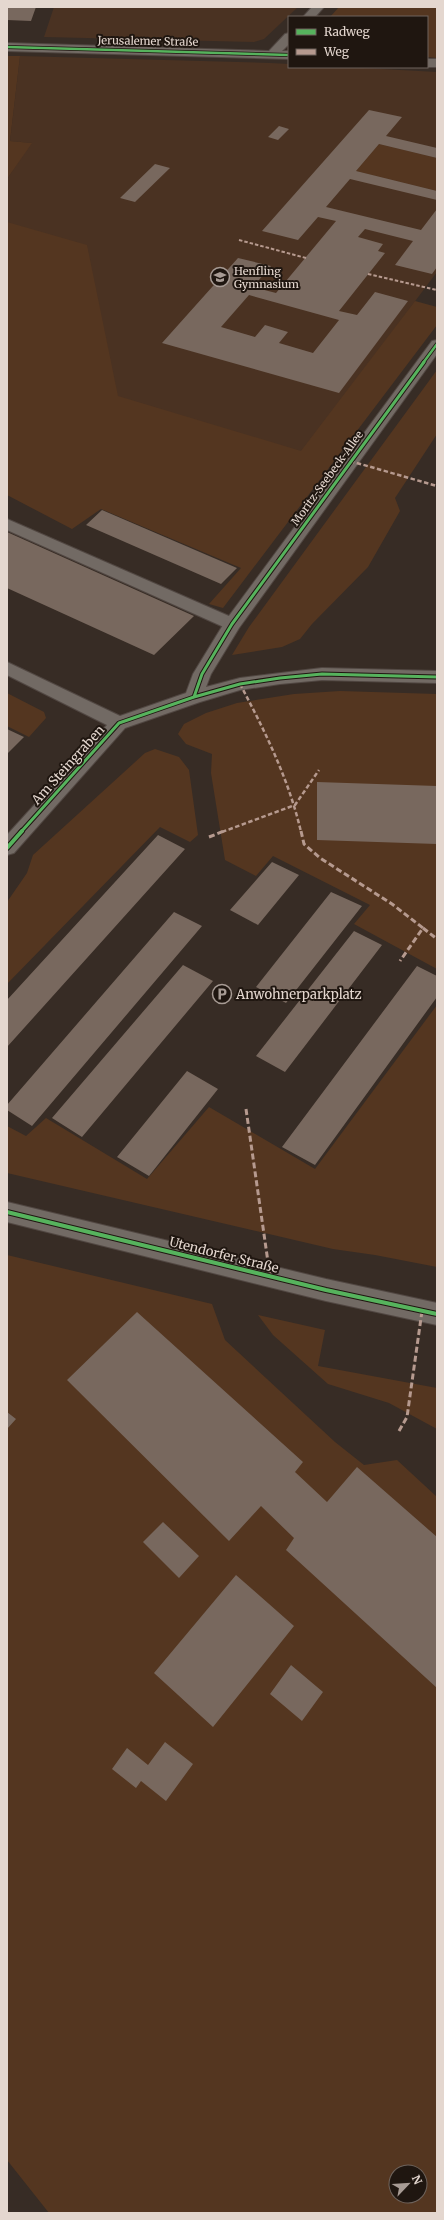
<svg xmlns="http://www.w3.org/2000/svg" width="444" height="2220" font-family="Merriweather,serif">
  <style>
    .built { fill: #4a3222 }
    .green { fill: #543620; fill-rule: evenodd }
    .building { fill: #78685e; fill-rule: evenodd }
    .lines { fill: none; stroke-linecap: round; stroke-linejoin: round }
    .lane-casing { stroke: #514742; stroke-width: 2 }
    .street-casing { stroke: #514742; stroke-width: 2 }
    .lane { fill: #726a64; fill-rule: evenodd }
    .street { fill: #726a64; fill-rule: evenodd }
    .quiet-far2 { stroke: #b69a8f; stroke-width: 2; stroke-dasharray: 3.5 2; stroke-linecap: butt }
    .quiet-far1 { stroke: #b69a8f; stroke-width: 2.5; stroke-dasharray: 4.5 2.5; stroke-linecap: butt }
    .quiet { stroke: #b69a8f; stroke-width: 3; stroke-dasharray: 6 3; stroke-linecap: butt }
    .cycleway-far2-casing { stroke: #1f1610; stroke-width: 4 }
    .cycleway-far1-casing { stroke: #1f1610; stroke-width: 5 }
    .cycleway-casing { stroke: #1f1610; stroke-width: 6 }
    .cycleway-far2 { stroke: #56b35d; stroke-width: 2.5 }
    .cycleway-far1 { stroke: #56b35d; stroke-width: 3 }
    .cycleway { stroke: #56b35d; stroke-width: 4 }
    .labels { text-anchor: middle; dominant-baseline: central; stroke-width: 4; stroke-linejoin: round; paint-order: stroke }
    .far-street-label { font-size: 11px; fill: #e4d7cf; stroke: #1f1610 }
    .far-poi-label { font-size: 11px; fill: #e4d7cf; stroke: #1f1610; text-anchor: start }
    .street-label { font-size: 13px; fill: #e4d7cf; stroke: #1f1610 }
    .poi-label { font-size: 13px; fill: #e4d7cf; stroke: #1f1610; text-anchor: start }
  </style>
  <rect width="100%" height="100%" fill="#372c25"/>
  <path class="built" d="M54,7h244l-34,32 -10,3 -210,-5z
    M20,56l250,7 19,1v3h57l91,5v200l-135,180 -295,-44v-229l24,-36 -21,-2z"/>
  <path class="green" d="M339,7h98v51l-10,-1v-40h-97z
    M7,56h13l-10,85 22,2 -25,36z
    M379,144l58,14v33l-81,-20z
    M7,222l80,23 31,151 183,55 114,-150 22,6v18l-214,283 -14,-4 32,-36 -140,-59 -29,20 -65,-34z
    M437,370v64l-42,64 5,13 -32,56 -56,57 -12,15 -18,8 -50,8 17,-28z
    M340,691l97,3v275l-83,-45 16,-19 -97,-49 -17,20 -31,-16 -14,-87 1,-19 -26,-10 -8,-10 6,-10 22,-11 31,-10 57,-9z
    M7,693l37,19 2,6 -17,19 -22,-11z
    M155,749l24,8 10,13 9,65 -8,7 -30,-15 -153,157v-82l20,-29 6,-18 112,-102z
    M437,1005v262l-62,-12 -42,-6 -326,-76v-47l19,10 20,-18 101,61 62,-72 106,62z
    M7,1255l205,49 13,36 110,102 29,23 33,-5 40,37v716h-388l-42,-53zM396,2172h24v24h-24z
    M258,1315l67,15 -7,36 119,22v41l-48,-26 -61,-19 -55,-49z"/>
  <path class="building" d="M7,7h29l-5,14 -24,-1z
    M369,110l33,7 -16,19 51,12v10l-58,-14 -23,27 81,20v9l-87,-21 -24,28 95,23 16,-21v58l-5,7 -37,-9 18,-24 -48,-12 -7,8 25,7 -5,7 7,2 -46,58 18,4 18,-23 33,9 -69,92 -177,-50 76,-85 33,8 -18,21 23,6 60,-72 -18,-4 -20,23 -36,-9zM249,295l90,25 -26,33 -34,-10 9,-11 -23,-7 -10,12 -34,-10z
    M279,126l10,3 -11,11 -10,-3z
    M155,164l15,4 -35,34 -15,-4z
    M102,510l135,58 -16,16 -135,-59z
    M7,532l187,84 -40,39 -147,-67z
    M7,729l17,8 -17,17z
    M317,782l120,4v58l-120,-4z
    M158,835l27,14 -178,198v-47z
    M272,862l27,13 -41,50 -28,-15z
    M331,892l31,14 -76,97 -30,-16z
    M174,912l28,14 -170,200 -25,-16v-5z
    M354,931l28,14 -97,127 -29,-16z
    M183,965l30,16 -131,156 -30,-19z
    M417,966l20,10v21l-122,168 -33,-18z
    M187,1071l31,18 -69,87 -32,-19z
    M137,1312l166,150 -8,10 32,30 30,-35 80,70v151l-151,-138 8,-12 -33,-32 -32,35 -162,-161z
    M7,1412l9,7 -9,10z
    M163,1522l36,34 -20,22 -36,-36z
    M236,1575l58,51 -81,101 -59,-54z
    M291,1665l32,27 -21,29 -32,-27z
    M165,1742l28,22 -27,37 -25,-20 -5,7 -24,-19 15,-21 21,17z"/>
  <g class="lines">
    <g class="lane-casing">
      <path id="lane" d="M7,519l231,101 3,4 -3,4 -6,2 -6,-2 -219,-98z"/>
    </g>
    <g class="street-casing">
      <path id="street" d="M312,7h12l-9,10h-12z
        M289,33v11l-7,7h7v8l-282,-8v-8l262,8 16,-17z
        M427,59h10v8h-10z
        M437,340v14l-198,274 -28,46 -5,13 34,-9 82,-10 115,3v12l-115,-3 -42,4 -40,6 -40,12 -75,26 -111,125 -7,2v-20l100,-110 -100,-50v-13l113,54 66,-23 7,-19 33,-54 206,-279z
        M7,1202l319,77 111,24v22l-111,-24 -319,-79z"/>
    </g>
    <use href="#lane" class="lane"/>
    <use href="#street" class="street"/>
    <path class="quiet-far2" d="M239,240l67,18
      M368,274l69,16"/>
    <path class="quiet-far1" d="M350,461l87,25
      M240,684c25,47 49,96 61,148
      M222,832l73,-27 24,-35"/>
    <path class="quiet" d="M301,831l3,13 16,14 72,46 31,24 -23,33
      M209,837l15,-6
      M423,928l14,11
      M246,1109l24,167
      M399,1431l8,-14 15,-106"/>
    <g class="cycleway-far2-casing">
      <path id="cycleway-far2" d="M7,47l282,8
        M423,363l14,-19"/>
    </g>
    <g class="cycleway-far1-casing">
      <path id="cycleway-far1" d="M194,697l8,-23 30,-50 192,-262
        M21,832l98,-109 75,-26 46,-13 40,-6 42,-4 115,3"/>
    </g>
    <g class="cycleway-casing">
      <path id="cycleway" d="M7,848l15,-17
        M7,1212l319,78 111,24"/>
    </g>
    <use href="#cycleway-far2" class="cycleway-far2"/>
    <use href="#cycleway-far1" class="cycleway-far1"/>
    <use href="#cycleway" class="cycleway"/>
  </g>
  <defs>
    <g id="school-ring" transform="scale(1)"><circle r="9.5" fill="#1f1610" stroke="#a79b94" stroke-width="1.5"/><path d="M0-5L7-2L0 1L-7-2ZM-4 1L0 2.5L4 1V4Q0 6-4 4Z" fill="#a79b94"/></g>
    <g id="parking-ring" transform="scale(1)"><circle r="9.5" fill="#1f1610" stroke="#a79b94" stroke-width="1.5"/><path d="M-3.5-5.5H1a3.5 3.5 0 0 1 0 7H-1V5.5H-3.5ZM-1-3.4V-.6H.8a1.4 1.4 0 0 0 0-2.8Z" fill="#a79b94"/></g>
  </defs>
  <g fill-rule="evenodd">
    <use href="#school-ring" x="220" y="277"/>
    <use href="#parking-ring" x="222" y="994"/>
  </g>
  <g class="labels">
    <g class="far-street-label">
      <text transform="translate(148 41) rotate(1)">Jerusalemer Straße</text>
      <text transform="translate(327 478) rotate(-54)">Moritz-Seebeck-Allee</text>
    </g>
    <g class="far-poi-label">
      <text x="234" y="271">Henfling<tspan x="234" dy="13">Gymnasium</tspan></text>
    </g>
    <g class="street-label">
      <text transform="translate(68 765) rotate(-48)">Am Steingraben</text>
      <text transform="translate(224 1255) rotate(14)">Utendorfer Straße</text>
    </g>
    <g class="poi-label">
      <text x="236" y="994">Anwohnerparkplatz</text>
    </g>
  </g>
  <rect width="444" height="2220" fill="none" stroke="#e4d7cf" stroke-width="16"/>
  <rect x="288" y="16" width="140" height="52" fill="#1f1610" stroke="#6e635c"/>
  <rect x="296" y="29" width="20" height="6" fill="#56b35d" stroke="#6e635c"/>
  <text x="324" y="36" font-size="12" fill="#e4d7cf">Radweg</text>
  <rect x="296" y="49" width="20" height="6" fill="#b69a8f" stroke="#6e635c"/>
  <text x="324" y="56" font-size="12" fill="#e4d7cf">Weg</text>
  <g transform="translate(408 2184) rotate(65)"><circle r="19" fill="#1f1610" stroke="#6e635c"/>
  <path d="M0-3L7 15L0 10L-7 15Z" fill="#a79b94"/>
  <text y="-6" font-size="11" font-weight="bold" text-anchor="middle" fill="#e4d7cf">N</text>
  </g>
</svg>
